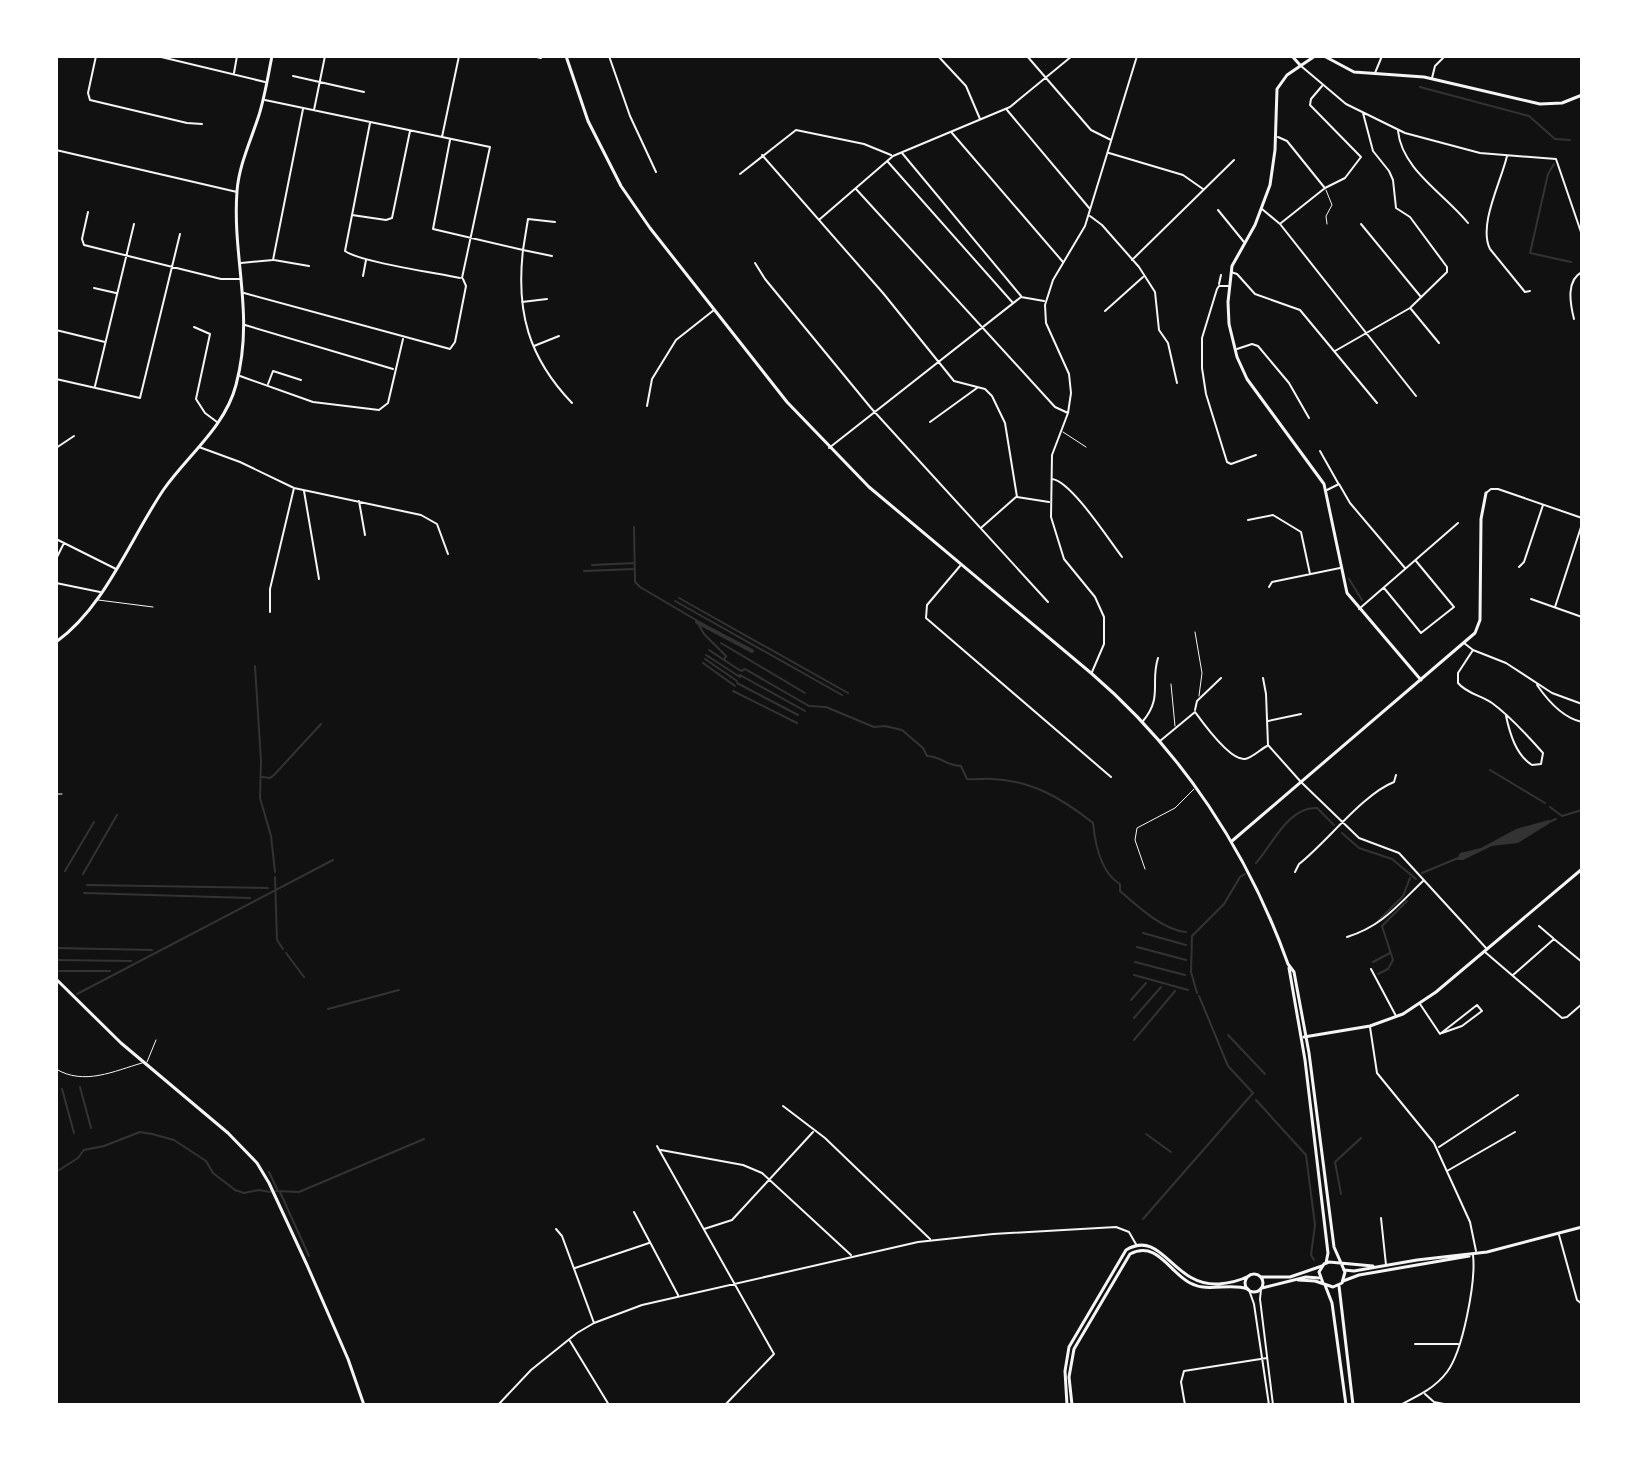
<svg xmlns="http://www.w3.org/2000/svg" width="1638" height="1461" font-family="'Nunito Sans',sans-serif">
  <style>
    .water { fill: #333 }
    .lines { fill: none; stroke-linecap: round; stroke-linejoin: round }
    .stream { stroke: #333; stroke-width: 2 }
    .canal { stroke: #333; stroke-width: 4 }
    .service { stroke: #f5f5f5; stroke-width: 1 }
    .minor { stroke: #f5f5f5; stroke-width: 2 }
    .tertiary { stroke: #f5f5f5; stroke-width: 3 }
    .secondary { stroke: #f5f5f5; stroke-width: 3 }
  </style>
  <rect width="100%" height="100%" fill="#111"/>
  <path class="water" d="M1549,820l1,3 -32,20 -26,3 -29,14h-6l3,-7 21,-5 35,-19z"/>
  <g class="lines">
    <path class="stream" d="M1420,87l109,29 26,23 15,1
      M1554,164l-6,10 -18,79 41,9
      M634,527l1,55 5,5 56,33 8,14 22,22 -2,4 17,11 4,-2 64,37 17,1 48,20 11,-1 17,4 21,18 4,8c14,0 19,10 34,10l6,13c9,1 17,-1 26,0 40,2 70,20 100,44 2,20 8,50 27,61v7c17,15 43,39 66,41
      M592,565l43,-2
      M584,571l51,-2
      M1349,579l13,21
      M679,598l169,95
      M675,601l167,94
      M721,643l84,50
      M709,650l15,10
      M706,655l34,22
      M705,659l32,22
      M703,663l32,23
      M255,666l6,95 -1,37 11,38 4,36
      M740,675l65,36
      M737,683l61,32
      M733,691l64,32
      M1490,770l55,33
      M262,777l8,1 4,-3 47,-51
      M1550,807l12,9 20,-6
      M1549,822l7,-3
      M1342,833l17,15 33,11 24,20
      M1256,863c16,-18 33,-57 61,-55l17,17
      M65,871l29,-49
      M1422,873l36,-15
      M83,874l34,-59
      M275,877l2,63 6,9
      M87,885l181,3
      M84,893l166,5
      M1378,921l25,-25 7,-18
      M1143,933l43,12
      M1137,947l49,13
      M56,948l96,2
      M286,953l18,24
      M56,960l75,1
      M1135,962l50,13
      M1373,962l17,-9
      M59,971h51
      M1378,974l10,-5 5,-9 -11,-34 25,-25
      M1134,975l54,15
      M1197,993l-6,-21 1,-36 32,-32 16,-27 5,-3
      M77,994l256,-134
      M1131,1000l15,-17
      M328,1009l71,-19
      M1134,1018l27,-31
      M1228,1035l37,39
      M1134,1040l41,-49
      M80,1087l11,41
      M62,1089l12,44
      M1256,1100l50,55 9,70 -4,30 3,5
      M1146,1134l25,18
      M56,1172l22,-14 6,-8 20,-4 36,-14 12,2 22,6 32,21 7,12 22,17 9,3 15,-3 11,2
      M269,1172l8,17
      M276,1191l23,1 125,-53
      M280,1192l29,64
      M1341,1194l-6,-32 26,-24
      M1143,1219l110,-126 -25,-27 -29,-70"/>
    <path class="canal" d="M697,622l55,29"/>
    <path class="service" d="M1326,190l6,15 -6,11 1,8
      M1063,432l23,15
      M98,600l55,7
      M1195,632l7,41 -3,23
      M1171,684l4,42
      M56,794h6
      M1145,869l-10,-29 2,-12 38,-20 19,-19
      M147,1062l9,-22
      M56,1069c28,17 58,2 86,-6"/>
    <path class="minor" d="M96,56l-8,37 2,7 97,23 15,1
      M157,56l108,26
      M532,56l9,2
      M609,56l21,60 26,56
      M938,56l28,30 14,33
      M1027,56l64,74 20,10
      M1301,66l45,38 59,29 75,20 76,6 26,76
      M234,73l3,-17
      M1375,73l7,-17
      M293,76l71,16
      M1432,78l3,-12 10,-10
      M265,100l225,47 -28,131
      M314,110l11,-54
      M1007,110l83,99
      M370,123l-25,128c15,11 92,22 115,27
      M1398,131c4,39 47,63 70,92
      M952,133l111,129
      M442,137l17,-81
      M1278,137l9,4 37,46
      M450,140l-17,89 90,21c-7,61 5,107 49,153
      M56,150l181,42
      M902,153l119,143
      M1109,153l74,22 20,14
      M762,155l121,138 71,88 31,8 7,7 13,27 12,74 32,5
      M1507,156c-6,26 -29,69 -17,93l35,43 5,-1
      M888,162l125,141
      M740,174l56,-44 68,14 27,11
      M856,189l199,218 13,6
      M1262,209l18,15 136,172
      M1218,210l26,32
      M88,212l-6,27 2,6 137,34h20
      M352,215l34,5 6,-2 18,-87
      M1090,216l12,9 37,42 16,25 4,38 9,13 9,40
      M820,219l73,-63 117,-49 62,-51
      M1281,223l44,-35 20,-10 16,-21 -51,-52 1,-6 11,-13
      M1361,224l60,73
      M552,256l-29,-6 5,-31 27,3
      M274,260l35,6
      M1132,260l102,-100
      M241,263l32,-3 30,-151
      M755,263l10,16 106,129 177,194
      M1231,272l6,2 18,20 45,16 77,93
      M363,276l3,-16
      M1219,284l2,-9
      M1229,286h-10l-2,3 -15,49v30l4,26 21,68 4,2 25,-9
      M94,288l22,5
      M244,293l206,56 5,-7 11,-56 -3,-7
      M522,302l25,-3
      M1411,309l28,34
      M1105,311l38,-34
      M1574,319c-4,-16 -8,-39 8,-47
      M245,325l148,44
      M194,327l16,7 -14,65 9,14 12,9
      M56,330l49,12
      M534,346l25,-10
      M1237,349l15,-5 6,2 31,37 20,35
      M1335,351l75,-43 37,-36v-5l-37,-50 -14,-9 -3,-28 -4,-9 -16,-20 -10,-38
      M240,376l73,26 66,8 9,-7 15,-64
      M56,379l84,19 40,-164
      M268,384l5,-13 28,9
      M95,386l39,-162
      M647,406l5,-27 24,-39 38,-30
      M930,422l47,-34
      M199,447l41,15 54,26 127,27 16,9 11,30
      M56,448l18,-12
      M829,448l192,-151 23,4
      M1320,451l18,32
      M1052,479c19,2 57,61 70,78
      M1327,490l12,-6 11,19 55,65
      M304,491l15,88
      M1486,493l5,-4h7l84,29
      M359,501l6,34
      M1248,520l25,-5 28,17 9,42
      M982,527l34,-30
      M56,539l60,30
      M56,559l8,-16
      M960,566l-33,39 -1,13 185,159
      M1519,567l5,-5 19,-57
      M56,583l44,9
      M1269,587l3,-5 68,-14
      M1384,588l37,45 33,-26 -38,-46
      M1531,599l51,18
      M1555,607l27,-83
      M1359,609l99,-86
      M270,612v-23l24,-101
      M1464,643l9,7 33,13 46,30 30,11
      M1473,650l-15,23v10c9,11 23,12 34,20 18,13 36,33 51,50l-2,11 -9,1c-16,-10 -22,-31 -26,-49
      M1582,653v-1
      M1092,672l12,-28v-27l-9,-20 -31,-38 -13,-42 1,-62 16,-42 3,-20 -2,-19 -23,-51 -1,-18 8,-25 32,-54 52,-170
      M1263,678l3,16 2,51 33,37 58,56 40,15 87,95
      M1537,685c11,16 26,33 45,37
      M1195,710l2,-9 24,-23
      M1143,721c20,-24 7,-38 15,-63
      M1268,721l33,-7
      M1160,741l35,-29c8,11 35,49 50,47 7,-1 16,-10 22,-13
      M1295,872l4,-8c28,-22 64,-70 95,-82l2,-7
      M1539,926l14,12
      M1347,937c35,-11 50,-31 76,-56
      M1485,952l77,66 5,-1 15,-13
      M1371,969l25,47
      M1513,975l41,-36 28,23
      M1420,1004l20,30 37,-29 5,6 -20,15 -20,7
      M1370,1027l7,46 57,70 36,79 6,29
      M783,1106l42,32 105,101
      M657,1146l117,208 -49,51
      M1439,1147l79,-52
      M661,1150l82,15 19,8 89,82
      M1447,1171l68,-39
      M634,1212l44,83
      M1381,1218l5,47
      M556,1229l6,7 32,87
      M704,1229l28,-9 81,-88
      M1559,1235l18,65 5,4
      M575,1268l74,-25
      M1261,1289l-1,10 13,106
      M1249,1290l5,14 15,101
      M570,1341l39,64
      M1415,1344h43
      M1425,1394l9,8 15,3
      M498,1405l33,-35 46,-37 17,-10 48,-18 276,-63 75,-8 123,-7 13,5 8,14
      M1185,1405l-4,-23 3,-11 83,-13
      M1400,1405c18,-9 35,-17 47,-33 16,-21 29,-91 26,-117"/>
    <path class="tertiary" d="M1292,56l8,9
      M1315,56l-28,19 -10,14 -2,61 -5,35 -15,40 -23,41 -4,36 1,22 8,33 10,22 77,105 23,109 74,87
      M1324,56l30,16 70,5 116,27 22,-1 20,-8
      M56,642c49,-35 74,-103 108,-153 24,-34 61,-62 72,-104 19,-71 -4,-126 1,-194 2,-26 14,-51 22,-76 6,-19 9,-39 13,-59
      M1232,841l243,-208 5,-13 1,-101 5,-26
      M56,979l65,64 107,90 29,30 12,20 38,82 41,94 16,46
      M1304,1037l66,-11 33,-12 33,-22 146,-123
      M1344,1270l10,1 63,-11 70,-8 95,-25
      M1245 1283a9 9 0 1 1 18 0a9 9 0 1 1-18 0Z
      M1261,1277h29l32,-11
      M1343,1281l16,-6 110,-19
      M1262,1288l44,-11 13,1
      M1067,1405l-2,-34 4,-24 57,-97c37,-22 46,37 93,34 11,-1 20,-3 30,-8
      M1072,1405l-3,-28 5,-28 56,-95c27,-14 39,18 60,29 19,10 39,-1 58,6"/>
    <path class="secondary" d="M566,56l22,65 33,65 29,42 137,174 82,85 222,186c91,78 157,179 197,291l6,8 15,81 25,194 11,25 -3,11 -9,4 -18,-6 -17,-1
      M1289,968l16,92 23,193 -2,10
      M1323,1283l-4,-11 5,-8 5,-2 44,4
      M1325,1285l7,18 14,102
      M1339,1286l14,119"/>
  </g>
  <rect width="1638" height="1461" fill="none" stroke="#ffffff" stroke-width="116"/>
</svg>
